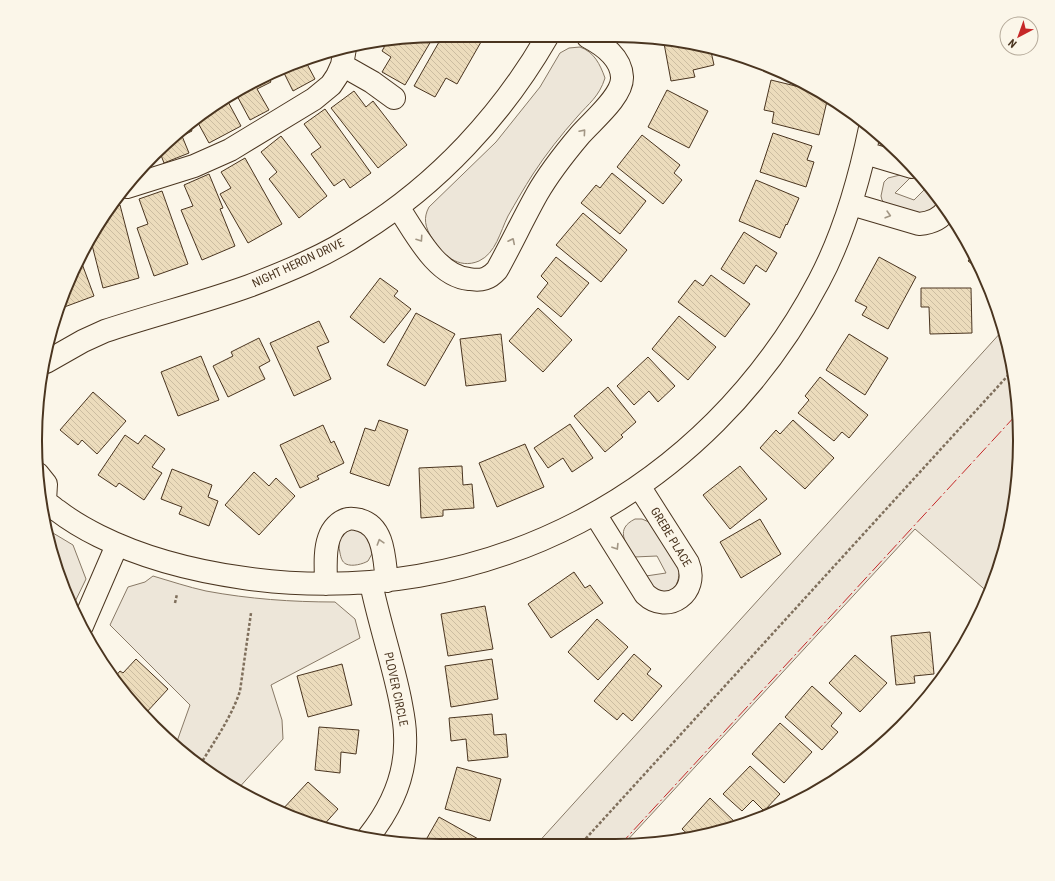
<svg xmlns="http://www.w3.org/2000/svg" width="1055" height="881" font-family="'Roboto Condensed',sans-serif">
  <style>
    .green { fill: #ede6d9; stroke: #887966 }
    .building { fill: url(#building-back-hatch); stroke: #4a3520 }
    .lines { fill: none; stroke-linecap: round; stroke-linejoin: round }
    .minor-casing { stroke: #4a3520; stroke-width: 24 }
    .path { stroke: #7f6f5c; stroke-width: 2.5; stroke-dasharray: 3 2; stroke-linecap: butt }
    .minor { stroke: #fbf6e9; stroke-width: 22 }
    .power { stroke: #c62828; stroke-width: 1; stroke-dasharray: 14 3 2 3; stroke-linecap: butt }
    .oneway { stroke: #a29684 }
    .labels { text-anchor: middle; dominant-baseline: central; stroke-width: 3; stroke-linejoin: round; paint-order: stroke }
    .street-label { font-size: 12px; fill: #4a3520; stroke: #fbf6e9 }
    .rim { fill: none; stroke: #4a3520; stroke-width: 2 }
  </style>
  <defs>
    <pattern id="building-back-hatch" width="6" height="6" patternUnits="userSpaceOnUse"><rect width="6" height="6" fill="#ecdcbc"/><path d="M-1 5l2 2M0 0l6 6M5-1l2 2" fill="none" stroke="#ccbda1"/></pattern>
  </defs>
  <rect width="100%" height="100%" fill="#fbf6e9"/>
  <path class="green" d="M580,47c14,5 20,17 25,31 -6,19 -16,25 -28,39 -16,18 -31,37 -44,57 -9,14 -17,28 -25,42 -8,16 -12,37 -29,45 -21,9 -37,-7 -47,-23 -7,-11 -9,-20 -3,-31l67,-65 44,-55 20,-34 9,-5z
    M900,175l11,2 -16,16 19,7 14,-14 11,14c-1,7 -11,14 -19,13 -11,-1 -23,-6 -34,-9l-4,-4 -1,-4 3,-14 4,-4z
    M1003,330l9,31 8,79 -8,79 -22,75 -75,-65 -292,316 -88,1z
    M635,519h7l7,3 29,45c4,15 -7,34 -23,22 -4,-3 -7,-9 -9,-13l20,-3 -9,-17 -23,1c-9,-15 -19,-28 1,-38z
    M353,528l13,5 7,19 -5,9c-5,3 -16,6 -22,3 -4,-2 -5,-6 -6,-11 -3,-12 1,-20 13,-25z
    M48,530l25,15 13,34 -14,29 -6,-12z
    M153,576c17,5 35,11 53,15 43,8 86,11 129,11l20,17 5,19 -89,47 11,35 1,19 -47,52 -61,-44 15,-42 -80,-80 18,-38 17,-5z"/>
  <path class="building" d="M443,35h26l12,7 -24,42 -11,-6 -11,19 -21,-11z
    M434,36l-29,49 -23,-13 9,-15 -9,-6 5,-9z
    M663,38l47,9 4,18 -21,5 2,7 -24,4z
    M319,56l1,1 -13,7 8,15 -22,12 -10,-20z
    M770,68l19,7 -20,-4z
    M268,77l3,5 -14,7 12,21 -19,10 -15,-28z
    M771,80l49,12 8,5 -9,38 -47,-12 2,-11 -10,-2z
    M667,90l41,21 -19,37 -41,-21z
    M354,91l12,16 7,-6 34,44 -29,23 -47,-60z
    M226,98l15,28 -32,17 -12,-22z
    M325,109l46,64 -21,15 -6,-9 -10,7 -23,-32 10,-7 -17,-23z
    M190,126l2,5 -10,5 7,17 -25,10 -5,-13z
    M773,133l39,13 -5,14 7,2 -8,25 -46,-15z
    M642,135l38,30 -6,8 8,7 -19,24 -46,-37z
    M281,136l46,60 -28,22 -30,-39 8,-7 -16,-20z
    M245,158l37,66 -34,19 -28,-49 11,-6 -10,-16z
    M612,173l34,28 -26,33 -39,-31 15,-18 4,3z
    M209,174l14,34 -3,1 15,37 -33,14 -21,-50 12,-4 -9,-21z
    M756,180l43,18 -12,27 -1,-1 -6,14 -41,-17z
    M162,191l26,73 -34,12 -17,-48 11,-4 -9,-25z
    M120,205l19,73 -36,10 -12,-47 5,-11 2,-1v-2l5,-12 6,-7z
    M583,213l44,37 -26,32 -45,-37z
    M744,232l33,21 -11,19 -10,-7 -12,19 -23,-15z
    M973,255l9,17 -14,-11z
    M556,257l33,26 -28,34 -24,-20 11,-14 -7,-7z
    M879,257l37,20 -28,52 -26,-14 5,-8 -12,-6z
    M81,261l13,35 -35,13 -1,-2z
    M711,275l39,29 -25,33 -47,-35 17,-22 8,6z
    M380,278l18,13 -4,5 17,13 -27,34 -34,-26z
    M921,288h50l1,45 -42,1 -1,-27h-8z
    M538,308l34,32 -29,32 -34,-31z
    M416,313l39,21 -30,52 -38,-21z
    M679,316l37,31 -28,33 -36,-31z
    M319,321l10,21 -12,5 14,32 -37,17 -24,-53z
    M501,334l5,47 -40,5 -6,-47z
    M849,334l39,24 -23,37 -39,-25z
    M259,338l11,23 -11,6 6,12 -37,18 -15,-31 20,-10 -2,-4z
    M201,356l18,44 -41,16 -17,-44z
    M648,357l27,29 -17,16 -9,-11 -15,14 -17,-19z
    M820,377l48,38 -19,23 -7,-6 -8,9 -36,-28 11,-13 -4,-4z
    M608,387l28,35 -15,13 2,2 -18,15 -31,-36z
    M93,392l33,29 -29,33 -15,-14 -4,5 -18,-15z
    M379,420l29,10 -19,56 -39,-13 15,-45 10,3z
    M793,420l41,38 -29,31 -45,-41 16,-18 4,4z
    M570,424l23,34 -21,14 -9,-14 -15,10 -14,-20z
    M323,425l8,18 3,-2 10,22 -27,13 2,3 -19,9 -20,-43z
    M125,435l13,9 7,-9 20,14 -13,18 10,6 -18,27 -25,-17 -3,4 -18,-12z
    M525,444l19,43 -47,20 -18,-44z
    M462,466l1,19 9,-1 2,24 -31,2v6l-22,2 -2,-50z
    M740,466l27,33 -37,30 -27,-34z
    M172,469l40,16 -4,12 10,4 -9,25 -30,-12 3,-7 -21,-8z
    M254,472l15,14 7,-8 19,18 -36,39 -34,-30z
    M760,519l21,35 -40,24 -21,-36z
    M574,572l11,16 5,-3 13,18 -52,35 -23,-34z
    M485,606l8,43 -45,7 -7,-42z
    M597,619l31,28 -30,33 -30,-28z
    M930,632l4,42 -20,2 1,7 -19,2 -5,-49z
    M964,643l-12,23 -8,9 -2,-1z
    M634,654l17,15 -4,5 15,12 -30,35 -9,-8 -6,7 -23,-19z
    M855,655l32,28 -27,29 -31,-29z
    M136,659l32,30 -23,25 -31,-36 6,-7 3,2z
    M492,659l6,40 -47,8 -6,-41z
    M342,664l10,41 -44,12 -11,-41z
    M812,686l30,27 -11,13 7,6 -16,18 -37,-33z
    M492,714l2,21 12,-1 2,23 -40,4 -2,-22 -15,2 -2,-23z
    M780,723l32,29 -28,31 -32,-29z
    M319,727l40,3 -3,24 -15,-2 -1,21 -25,-3z
    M750,766l30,28 -16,17 -11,-11 -11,11 -19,-17z
    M457,767l44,12 -11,42 -45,-12z
    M308,782l30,27 -16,18 -12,-2 -29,-14z
    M710,798l28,27 -46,13 -10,-9z
    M439,817l50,28h-66z
    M678,835l5,4 -10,1z"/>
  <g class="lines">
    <g class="minor-casing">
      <path id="minor" d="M342,65l30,17 22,16
        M865,153l47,14
        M127,187l67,-21 36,-16 84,-51 17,-14 6,-9 5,-11 3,-17
        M851,204l68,20c11,-1 22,-5 28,-15
        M398,207c17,25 38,69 71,72 13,2 20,0 28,-9 14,-25 26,-51 40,-76 12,-21 27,-40 43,-59 12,-14 43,-39 42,-58 -1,-20 -19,-32 -34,-40
        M46,362l37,-21 22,-10c48,-16 97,-28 144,-45 39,-15 78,-31 112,-54 77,-48 141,-117 186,-195
        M38,474l8,10 -1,17
        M40,500c8,2 12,7 18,11 13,10 27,18 41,25 46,23 95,35 145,42 238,34 463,-84 575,-297 25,-47 40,-100 51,-153
        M595,514l50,80c23,22 55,-2 43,-31l-49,-77
        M326,584c0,-14 -2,-32 3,-46 3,-9 10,-17 19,-19 4,-1 8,0 12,1 25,7 24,40 27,61
        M82,626l35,-81
        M369,836c23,-29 38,-63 36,-101 0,-12 -3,-25 -5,-36 -8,-39 -21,-77 -29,-116"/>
    </g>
    <path class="path" d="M175,603l2,-9
      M200,765c15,-25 31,-47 40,-74l11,-78
      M579,846l434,-476"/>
    <use href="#minor" class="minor"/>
    <path class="power" d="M619,846l398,-432"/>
  </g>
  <defs><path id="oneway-chevron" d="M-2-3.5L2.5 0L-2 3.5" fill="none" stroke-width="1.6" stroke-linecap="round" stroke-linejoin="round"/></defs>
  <g class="oneway">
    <use href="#oneway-chevron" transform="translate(583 132) rotate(-49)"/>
    <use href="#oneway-chevron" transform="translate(888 215) rotate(16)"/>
    <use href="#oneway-chevron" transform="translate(420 239) rotate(56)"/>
    <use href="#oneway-chevron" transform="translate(512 241) rotate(-64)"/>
    <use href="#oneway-chevron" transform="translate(380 542) rotate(-107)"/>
    <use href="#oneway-chevron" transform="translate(616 547) rotate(58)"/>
  </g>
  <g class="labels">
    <g class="street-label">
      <text transform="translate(298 263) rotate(-25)">NIGHT HERON DRIVE</text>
      <text transform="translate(671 537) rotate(59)">GREBE PLACE</text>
      <text transform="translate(396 689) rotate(78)">PLOVER CIRCLE</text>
    </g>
  </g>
  <path d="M0 0H1055V881H0ZM440 42H615A398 398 0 0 1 1013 440V441A398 398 0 0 1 615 839H440A398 398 0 0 1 42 441V440A398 398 0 0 1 440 42Z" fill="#fbf6e9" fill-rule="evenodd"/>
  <path class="rim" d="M440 42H615A398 398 0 0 1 1013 440V441A398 398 0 0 1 615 839H440A398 398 0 0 1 42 441V440A398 398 0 0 1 440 42Z"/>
  <g transform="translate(1019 36) rotate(221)"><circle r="19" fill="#fbf6e9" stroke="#b4a999"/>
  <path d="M0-3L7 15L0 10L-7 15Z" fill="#c62828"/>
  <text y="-6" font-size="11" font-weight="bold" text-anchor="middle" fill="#4a3520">N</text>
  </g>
</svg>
